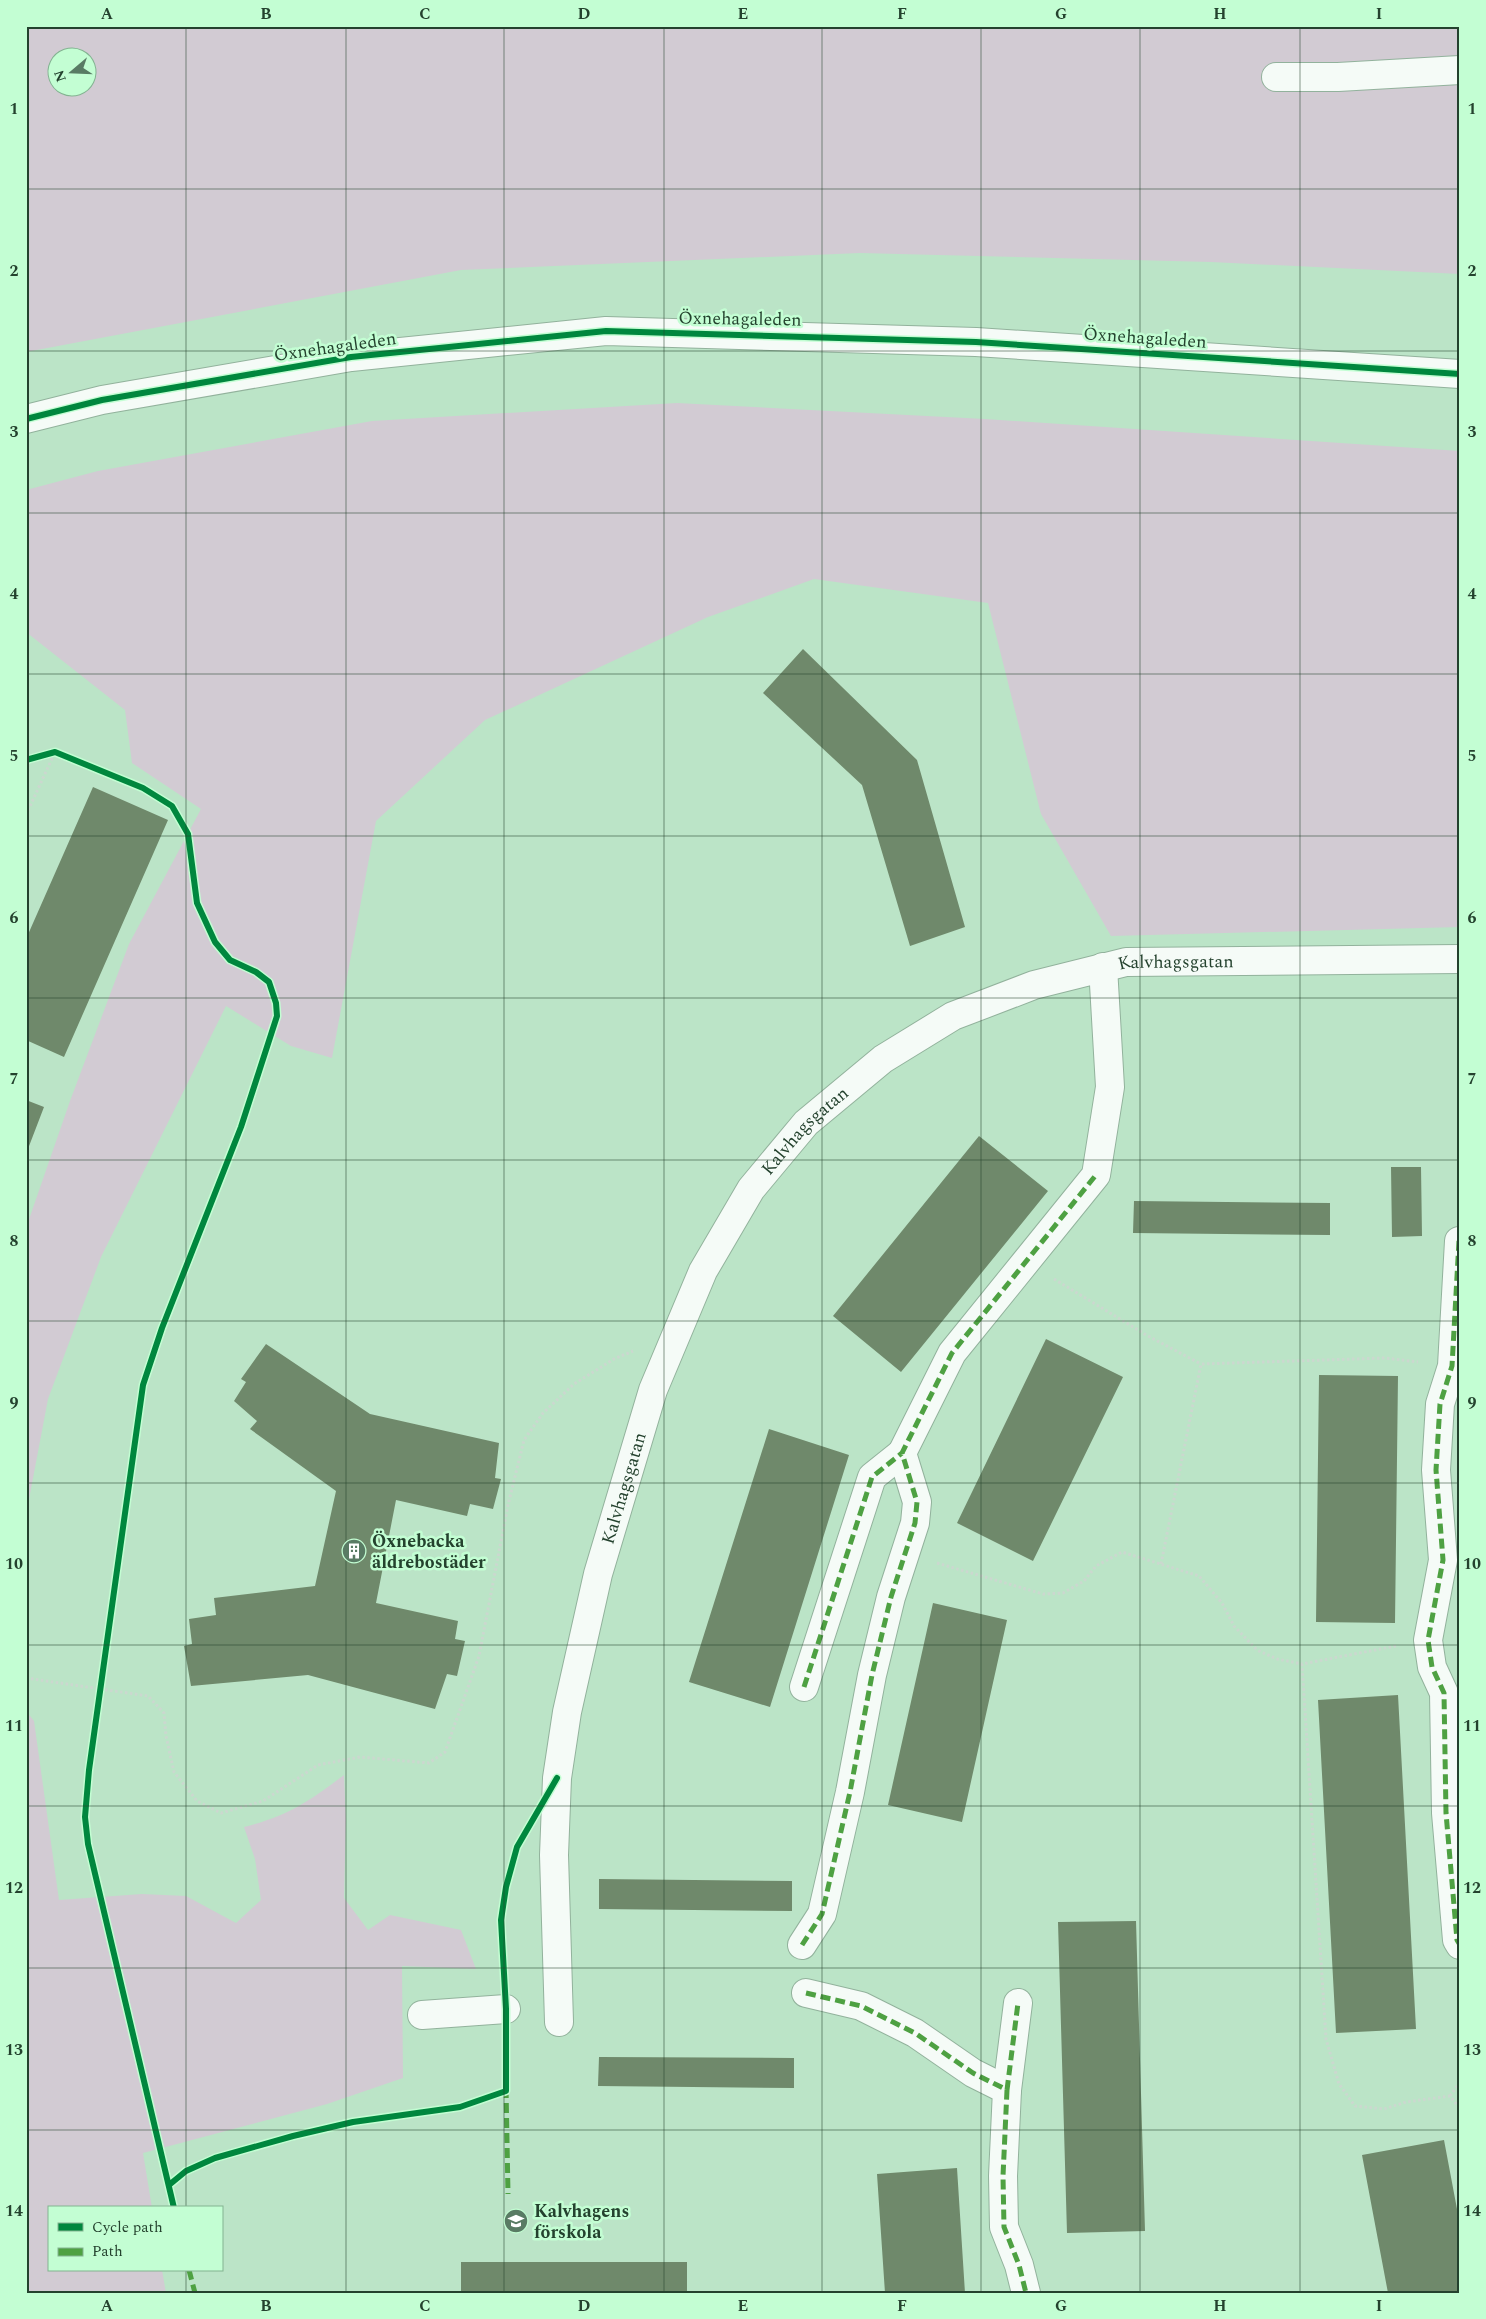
<svg xmlns="http://www.w3.org/2000/svg" width="1486" height="2319" font-family="Spectral,serif">
  <style>
    .green { fill: #d2cbd3; fill-rule: evenodd }
    .building { fill: #6f896b }
    .lines { fill: none; stroke-linecap: round; stroke-linejoin: round }
    .minor-casing { stroke: #92b29c; stroke-width: 30 }
    .path { stroke: #cbd8cf; stroke-width: 3; stroke-dasharray: 2.5 2.5; stroke-linecap: butt }
    .minor { stroke: #f5fbf7; stroke-width: 28 }
    .quiet { stroke: #4ea142; stroke-width: 5; stroke-dasharray: 10 5; stroke-linecap: butt }
    .cycleway-casing { stroke: #c3fed3; stroke-width: 9 }
    .cycleway { stroke: #00873e; stroke-width: 6 }
    .grid { fill: none; stroke: #24422e; stroke-width: 1; stroke-opacity: 0.55 }
    .labels { text-anchor: middle; dominant-baseline: central; stroke-width: 5; stroke-linejoin: round; paint-order: stroke }
    .street-label { font-size: 18px; fill: #24422e; stroke: #c3fed3 }
    .poi-label { font-size: 18px; font-weight: bold; fill: #24422e; stroke: #c3fed3; text-anchor: start }
    .neatline { fill: none; stroke: #24422e; stroke-width: 2 }
    .grid-label { font-size: 16px; text-anchor: middle; font-weight: bold; fill: #24422e }
  </style>
  <rect width="100%" height="100%" fill="#bbe4c7"/>
  <path class="green" d="M26,26h1434v248l-249,-12 -351,-9 -399,17 -435,82zM58,58h30v30h-30z
    M677,403l308,16 475,32v476l-349,9 -70,-122 -53,-211 -174,-24 -106,38 -223,103 -109,101 -44,237 -41,-12 -65,-40 -125,251 -53,142 -22,116v-287l44,-127 59,-157 72,-135 -69,-46 -7,-53 -99,-78v-142l72,-19 274,-50z
    M26,1711l8,10 25,179 83,-6 44,2 50,27 25,-23 -6,-41 -11,-32c44,-11 64,-25 100,-52l2,45 -2,78 24,32 22,-15 71,15 15,39 -74,-3 1,112 -76,26 -184,49 9,55h-103v62h113l4,23h-140z"/>
  <path class="building" d="M803,649l114,111 48,167 -55,19 -48,-161 -99,-92z
    M93,787l75,33 -104,237 -38,-17v-101z
    M26,1100l18,7 -18,47z
    M979,1136l69,55 -147,181 -68,-56z
    M1391,1167h30l1,69 -30,1z
    M1134,1201l196,2v32l-197,-2z
    M1046,1339l77,38 -90,184 -76,-38z
    M266,1344l104,70 129,29 -4,35 6,1 -8,30 -23,-5 -3,12 -71,-16 -20,103 82,18 -3,18 10,2 -8,35 -10,-2 -12,35 -127,-34 -117,11 -7,-40 8,-2 -3,-25 27,-4 -2,-17 101,-12 21,-95 -86,-62 7,-8 -23,-20 12,-19 -5,-3z
    M1319,1375l79,1 -3,247 -79,-1z
    M769,1429l80,26 -79,252 -81,-25z
    M933,1603l74,17 -45,202 -74,-17z
    M1398,1695l18,334 -80,4 -18,-333z
    M599,1879l193,2v30l-193,-2z
    M1136,1921l9,310 -78,2 -9,-311z
    M599,2057l195,1v30l-196,-2z
    M1444,2140l16,85v68h-72l-26,-138z
    M957,2168l8,125h-80l-8,-119z
    M461,2262h226v31h-226z"/>
  <g class="lines">
    <g class="minor-casing">
      <g id="minor">
        <path d="M1276,77h62l122,-7"/>
        <path d="M26,419l76,-19 249,-43 255,-26 370,11 484,32"/>
        <path d="M1459,1241l-7,125 -12,38 -4,66 7,90 -15,80 4,27 12,26 2,120 11,127 3,5"/>
        <path d="M804,1687l68,-210 30,-24"/>
        <path d="M802,1945l20,-31 28,-122 22,-117 19,-78 24,-74 2,-21 -15,-49 50,-100 144,-178 14,-88 -7,-120"/>
        <path d="M806,1993l55,13 54,27 58,40 34,17 -4,86 1,51 15,38 7,28"/>
        <path d="M422,2015l84,-6"/>
        <path id="s1" d="M559,2022l-5,-167 3,-77 10,-66 31,-138 55,-184 50,-119 48,-82 55,-66 77,-64 70,-43 81,-31 92,-23 334,-3"/>
        <path d="M1007,2090l11,-87"/>
      </g>
    </g>
    <path class="path" d="M26,815l29,-63
      M1054,1279l94,57 53,28
      M937,1563l106,31 20,-1 21,-12 12,-15 26,-14 77,24 23,27 12,23 23,24 20,9 25,5
      M1161,1564l40,-200 184,-6 33,4
      M1396,1646l-94,18 24,375 13,45 16,22 29,3 22,-7 44,-6 10,13
      M26,1678l122,18 16,17 2,23 8,36 23,29 24,12 42,-12 55,-36 42,-8 69,6 16,-11 34,-96 29,-151 16,-65 19,-27 31,-29 40,-25 19,-8
      M1450,2096l10,-14"/>
    <use href="#minor" class="minor"/>
    <path class="quiet" d="M1459,1241l-7,125 -12,38 -4,66 7,90 -15,80 4,27 12,26 2,120 11,127 3,5
      M804,1687l68,-210 30,-24
      M802,1945l20,-31 28,-122 22,-117 19,-78 24,-74 2,-21 -15,-49 50,-100 144,-178
      M806,1993l55,13 54,27 58,40 34,17 -4,86 1,51 15,38 7,28
      M506,2088l2,106
      M1007,2090l11,-87
      M189,2270l6,23"/>
    <g class="cycleway-casing">
      <path id="cycleway" d="M26,419l76,-19 249,-43 255,-26 370,11 484,32
        M26,760l29,-8 88,36 29,18 16,28 9,69 18,39 15,18 26,12 13,10 7,21 1,13 -36,111 -79,201 -19,57 -54,385 -4,47 3,27 86,364
        M169,2185l17,-14 29,-13 78,-22 60,-14 107,-15 46,-16v-82l-5,-89 5,-33 11,-40 40,-69"/>
    </g>
    <use href="#cycleway" class="cycleway"/>
  </g>
  <path class="grid" d="M186,26v2182M346,26v2267M504,26v2267M664,26v2267M822,26v2267M981,26v2267M1140,26v2267M1300,26v2267M26,189h1434M26,351h1434M26,513h1434M26,674h1434M26,836h1434M26,998h1434M26,1160h1434M26,1321h1434M26,1483h1434M26,1645h1434M26,1806h1434M26,1968h1434M26,2130h1434M186,2270v23"/>
  <defs>
    <g id="building-disc" transform="scale(1.25)"><circle r="9.5" fill="#597b64" stroke="#c3fed3"/><path d="M-4-6H4V6H1V3H-1V6H-4ZM-2.5-4.3h1.7v1.8h-1.7ZM.8-4.3h1.7v1.8H.8ZM-2.5-1h1.7V.8h-1.7ZM.8-1h1.7V.8H.8Z" fill="#fff"/></g>
    <g id="school-disc" transform="scale(1.25)"><circle r="9.5" fill="#597b64" stroke="#c3fed3"/><path d="M0-5L7-2L0 1L-7-2ZM-4 1L0 2.5L4 1V4Q0 6-4 4Z" fill="#fff"/></g>
  </defs>
  <g fill-rule="evenodd">
    <use href="#building-disc" x="354" y="1551"/>
    <use href="#school-disc" x="516" y="2221"/>
  </g>
  <g class="labels">
    <g class="street-label">
      <text transform="translate(740 319) rotate(1)">Öxnehagaleden</text>
      <text transform="translate(1145 338) rotate(4)">Öxnehagaleden</text>
      <text transform="translate(335 347) rotate(-8)">Öxnehagaleden</text>
      <text stroke="none"><textPath href="#s1" startOffset="1368">Kalvhagsgatan</textPath></text>
      <text stroke="none"><textPath href="#s1" startOffset="948">Kalvhagsgatan</textPath></text>
      <text stroke="none"><textPath href="#s1" startOffset="542">Kalvhagsgatan</textPath></text>
    </g>
    <g class="poi-label">
      <text x="372" y="1541">Öxnebacka<tspan x="372" dy="21">äldrebostäder</tspan></text>
      <text x="534" y="2211">Kalvhagens<tspan x="534" dy="21">förskola</tspan></text>
    </g>
  </g>
  <rect width="1486" height="2319" fill="none" stroke="#c3fed3" stroke-width="55"/>
  <rect x="48" y="2206" width="175" height="65" fill="#c3fed3" stroke="#83b391"/>
  <rect x="58" y="2223" width="25" height="8" fill="#00873e" stroke="#83b391"/>
  <text x="92" y="2232" font-size="15" fill="#24422e">Cycle path</text>
  <rect x="58" y="2248" width="25" height="8" fill="#4ea142" stroke="#83b391"/>
  <text x="92" y="2256" font-size="15" fill="#24422e">Path</text>
  <g transform="translate(72 72) rotate(251)"><circle r="24" fill="#c3fed3" stroke="#83b391"/>
  <path d="M0-4L9 19L0 12L-9 19Z" fill="#597b64"/>
  <text y="-8" font-size="14" font-weight="bold" text-anchor="middle" fill="#24422e">N</text>
  </g>
  <rect x="28" y="28" width="1430" height="2264" class="neatline"/>
  <g class="grid-label">
    <text x="107" y="19">A</text>
    <text x="266" y="19">B</text>
    <text x="425" y="19">C</text>
    <text x="584" y="19">D</text>
    <text x="743" y="19">E</text>
    <text x="902" y="19">F</text>
    <text x="1061" y="19">G</text>
    <text x="1220" y="19">H</text>
    <text x="1379" y="19">I</text>
    <text x="14" y="114">1</text>
    <text x="1472" y="114">1</text>
    <text x="14" y="276">2</text>
    <text x="1472" y="276">2</text>
    <text x="14" y="437">3</text>
    <text x="1472" y="437">3</text>
    <text x="14" y="599">4</text>
    <text x="1472" y="599">4</text>
    <text x="14" y="761">5</text>
    <text x="1472" y="761">5</text>
    <text x="14" y="923">6</text>
    <text x="1472" y="923">6</text>
    <text x="14" y="1084">7</text>
    <text x="1472" y="1084">7</text>
    <text x="14" y="1246">8</text>
    <text x="1472" y="1246">8</text>
    <text x="14" y="1408">9</text>
    <text x="1472" y="1408">9</text>
    <text x="14" y="1569">10</text>
    <text x="1472" y="1569">10</text>
    <text x="14" y="1731">11</text>
    <text x="1472" y="1731">11</text>
    <text x="14" y="1893">12</text>
    <text x="1472" y="1893">12</text>
    <text x="14" y="2055">13</text>
    <text x="1472" y="2055">13</text>
    <text x="14" y="2216">14</text>
    <text x="1472" y="2216">14</text>
    <text x="107" y="2311">A</text>
    <text x="266" y="2311">B</text>
    <text x="425" y="2311">C</text>
    <text x="584" y="2311">D</text>
    <text x="743" y="2311">E</text>
    <text x="902" y="2311">F</text>
    <text x="1061" y="2311">G</text>
    <text x="1220" y="2311">H</text>
    <text x="1379" y="2311">I</text>
  </g>
</svg>
